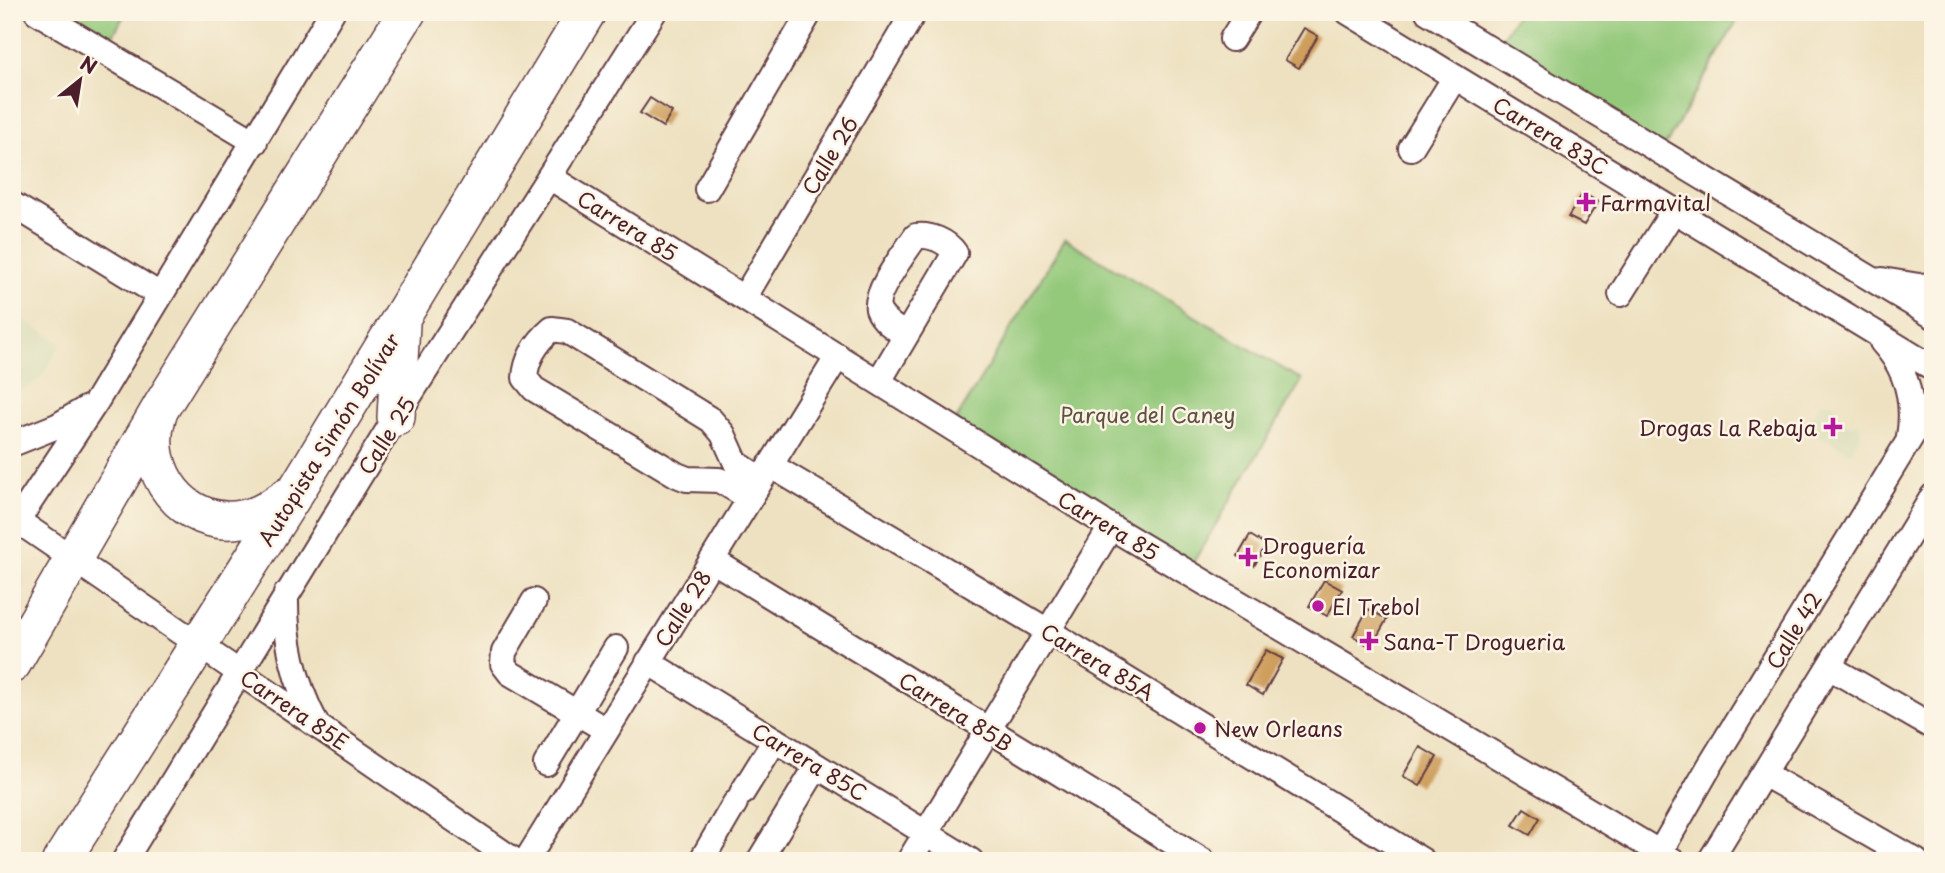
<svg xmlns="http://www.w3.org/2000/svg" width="1945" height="873" font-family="'Playpen Sans',sans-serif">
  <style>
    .built { fill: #dddebc }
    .green { fill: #94c97b; stroke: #6f7453; stroke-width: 2 }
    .building { fill: #ce9e5c }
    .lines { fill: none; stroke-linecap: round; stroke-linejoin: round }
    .minor-casing { stroke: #633c42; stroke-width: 28 }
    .highway-casing { stroke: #633c42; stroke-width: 40 }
    .minor { stroke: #fff; stroke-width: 24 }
    .highway { stroke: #fff; stroke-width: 37 }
    .poi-dot { fill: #b5179e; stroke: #fcf5e5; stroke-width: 2.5 }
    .labels { text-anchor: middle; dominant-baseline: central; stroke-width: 5; stroke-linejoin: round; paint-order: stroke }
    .street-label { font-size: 21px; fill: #4a1f2b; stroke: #fcf5e5 }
    .poi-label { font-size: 21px; fill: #4a1f2b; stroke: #fcf5e5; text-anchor: start }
    .park-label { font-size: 21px; fill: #605243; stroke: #fcf5e5 }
  </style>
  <rect width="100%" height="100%" fill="#fcf5e5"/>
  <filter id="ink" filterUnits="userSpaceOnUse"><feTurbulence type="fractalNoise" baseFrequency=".0143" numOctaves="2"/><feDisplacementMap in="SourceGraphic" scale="14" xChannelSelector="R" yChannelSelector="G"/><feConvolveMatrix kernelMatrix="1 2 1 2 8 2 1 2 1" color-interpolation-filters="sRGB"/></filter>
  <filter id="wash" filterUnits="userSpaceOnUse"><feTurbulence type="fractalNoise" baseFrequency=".00686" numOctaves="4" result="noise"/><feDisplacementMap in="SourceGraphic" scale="28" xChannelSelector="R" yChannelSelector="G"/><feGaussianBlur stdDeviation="1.57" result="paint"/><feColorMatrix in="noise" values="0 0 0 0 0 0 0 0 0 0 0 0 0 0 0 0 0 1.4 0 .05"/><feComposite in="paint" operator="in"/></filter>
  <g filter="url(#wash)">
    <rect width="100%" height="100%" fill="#eee1c1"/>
    <path class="built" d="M12,313l50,30 -21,35 -29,19z
      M1820,402h12l10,18 9,5 9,-2 1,10 -11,21 -5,-2 1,-3 -41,-20z"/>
    <path class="green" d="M69,12h57l-14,25z
      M1518,12h224l-81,141 -168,-101z
      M1065,239l237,141 -111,186 -237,-143z"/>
    <g id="blocks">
      <path class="building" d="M1304,28l14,8 -19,32 -14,-8z
        M650,98l22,14 -9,15 -23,-14z
        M1583,193l15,9 -14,23 -16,-8z
        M1250,535l16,10 -12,21 -16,-10z
        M1324,580l18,10 -15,26 -18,-10z
        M1368,609l19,10 -16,28 -18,-11z
        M1266,650l17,9 -20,36 -17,-10z
        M1420,747l17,10 -17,29 -17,-10z
        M1524,808l16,10 -10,17 -17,-10z"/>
    </g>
  </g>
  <g filter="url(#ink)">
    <use href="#blocks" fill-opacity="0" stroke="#633c42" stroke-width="2"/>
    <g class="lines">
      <g class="minor-casing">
        <path id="minor" d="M37,12l218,130
          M1348,12l585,356
          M1428,12l505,304
          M1232,39l17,-27
          M1411,148l44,-71
          M551,178l560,349 563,334
          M707,189l103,-177
          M12,204l148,91
          M1882,280l37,6 14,-1
          M1621,294l53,-84
          M744,298l170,-286
          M1882,342c25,27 33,59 27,95
          M879,381l76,-128c-8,-12 -25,-19 -39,-17 -10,15 -42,56 -38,73 4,12 18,20 28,26
          M12,444l45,-18 30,-18
          M770,465l278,166 375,230
          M750,498l-31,-18 -32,-1 -10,-4 -143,-86 -9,-11c1,-19 12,-36 27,-49l15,2 144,89 12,14 13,29 25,16
          M12,517l503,344
          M12,529l84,-127 236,-390
          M712,560l491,301
          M286,594c-1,47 8,87 30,129
          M534,601l-30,51 -1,12 7,9 96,57
          M648,662l323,199
          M1829,667l104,60
          M546,764l70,-116
          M1764,774l152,87
          M742,793l33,-53
          M124,861l272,-444 258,-405
          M526,861l312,-505
          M701,861l34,-58
          M759,861l58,-95
          M909,861l202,-334
          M1655,861l54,-94 224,-366
          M1710,861l223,-365"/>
      </g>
      <g class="highway-casing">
        <path id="highway" d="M157,417c-16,54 27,112 85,102 19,-3 34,-14 49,-25
          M396,417l5,-93
          M12,664l151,-260 244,-392
          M61,861l235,-370 291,-479"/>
      </g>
      <use href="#minor" class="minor"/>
      <use href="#highway" class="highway"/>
    </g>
  </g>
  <g class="poi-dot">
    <path d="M1582.5 191.5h7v7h7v7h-7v7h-7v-7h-7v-7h7z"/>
    <path d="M1829.5 416.5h7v7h7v7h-7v7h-7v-7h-7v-7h7z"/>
    <path d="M1244.5 546.5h7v7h7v7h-7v7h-7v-7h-7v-7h7z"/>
    <circle cx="1318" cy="606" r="7"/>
    <path d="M1365.5 630.5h7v7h7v7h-7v7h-7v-7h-7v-7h7z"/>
    <circle cx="1200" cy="728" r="7"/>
  </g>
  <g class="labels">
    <g class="street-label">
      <text transform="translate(1551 135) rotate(31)">Carrera 83C</text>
      <text transform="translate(829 155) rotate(-59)">Calle 26</text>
      <text transform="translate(628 225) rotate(32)">Carrera 85</text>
      <text transform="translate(386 435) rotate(-58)">Calle 25</text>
      <text transform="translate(328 439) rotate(-58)">Autopista Simón Bolívar</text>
      <text transform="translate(1109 525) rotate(31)">Carrera 85</text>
      <text transform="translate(682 608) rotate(-58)">Calle 28</text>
      <text transform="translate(1793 630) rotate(-59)">Calle 42</text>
      <text transform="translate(1098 661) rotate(31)">Carrera 85A</text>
      <text transform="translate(295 709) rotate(34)">Carrera 85E</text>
      <text transform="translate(956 711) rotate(32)">Carrera 85B</text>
      <text transform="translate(810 761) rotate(31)">Carrera 85C</text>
    </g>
    <g class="poi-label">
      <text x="1600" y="202">Farmavital</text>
      <text x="1817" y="427" text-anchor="end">Drogas La Rebaja</text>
      <text x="1262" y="545">Droguería<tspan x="1262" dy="24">Economizar</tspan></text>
      <text x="1332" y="606">El Trebol</text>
      <text x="1383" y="641">Sana-T Drogueria</text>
      <text x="1214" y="728">New Orleans</text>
    </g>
    <g class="park-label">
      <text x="1148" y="414">Parque del Caney</text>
    </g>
  </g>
  <rect width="1945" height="873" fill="none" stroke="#fcf5e5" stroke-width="42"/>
  <g transform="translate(80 80) rotate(30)" stroke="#fcf5e5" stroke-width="5" paint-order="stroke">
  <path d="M0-5L12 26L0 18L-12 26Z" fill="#4a1f2b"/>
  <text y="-10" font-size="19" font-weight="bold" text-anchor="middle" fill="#4a1f2b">N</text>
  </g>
</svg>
